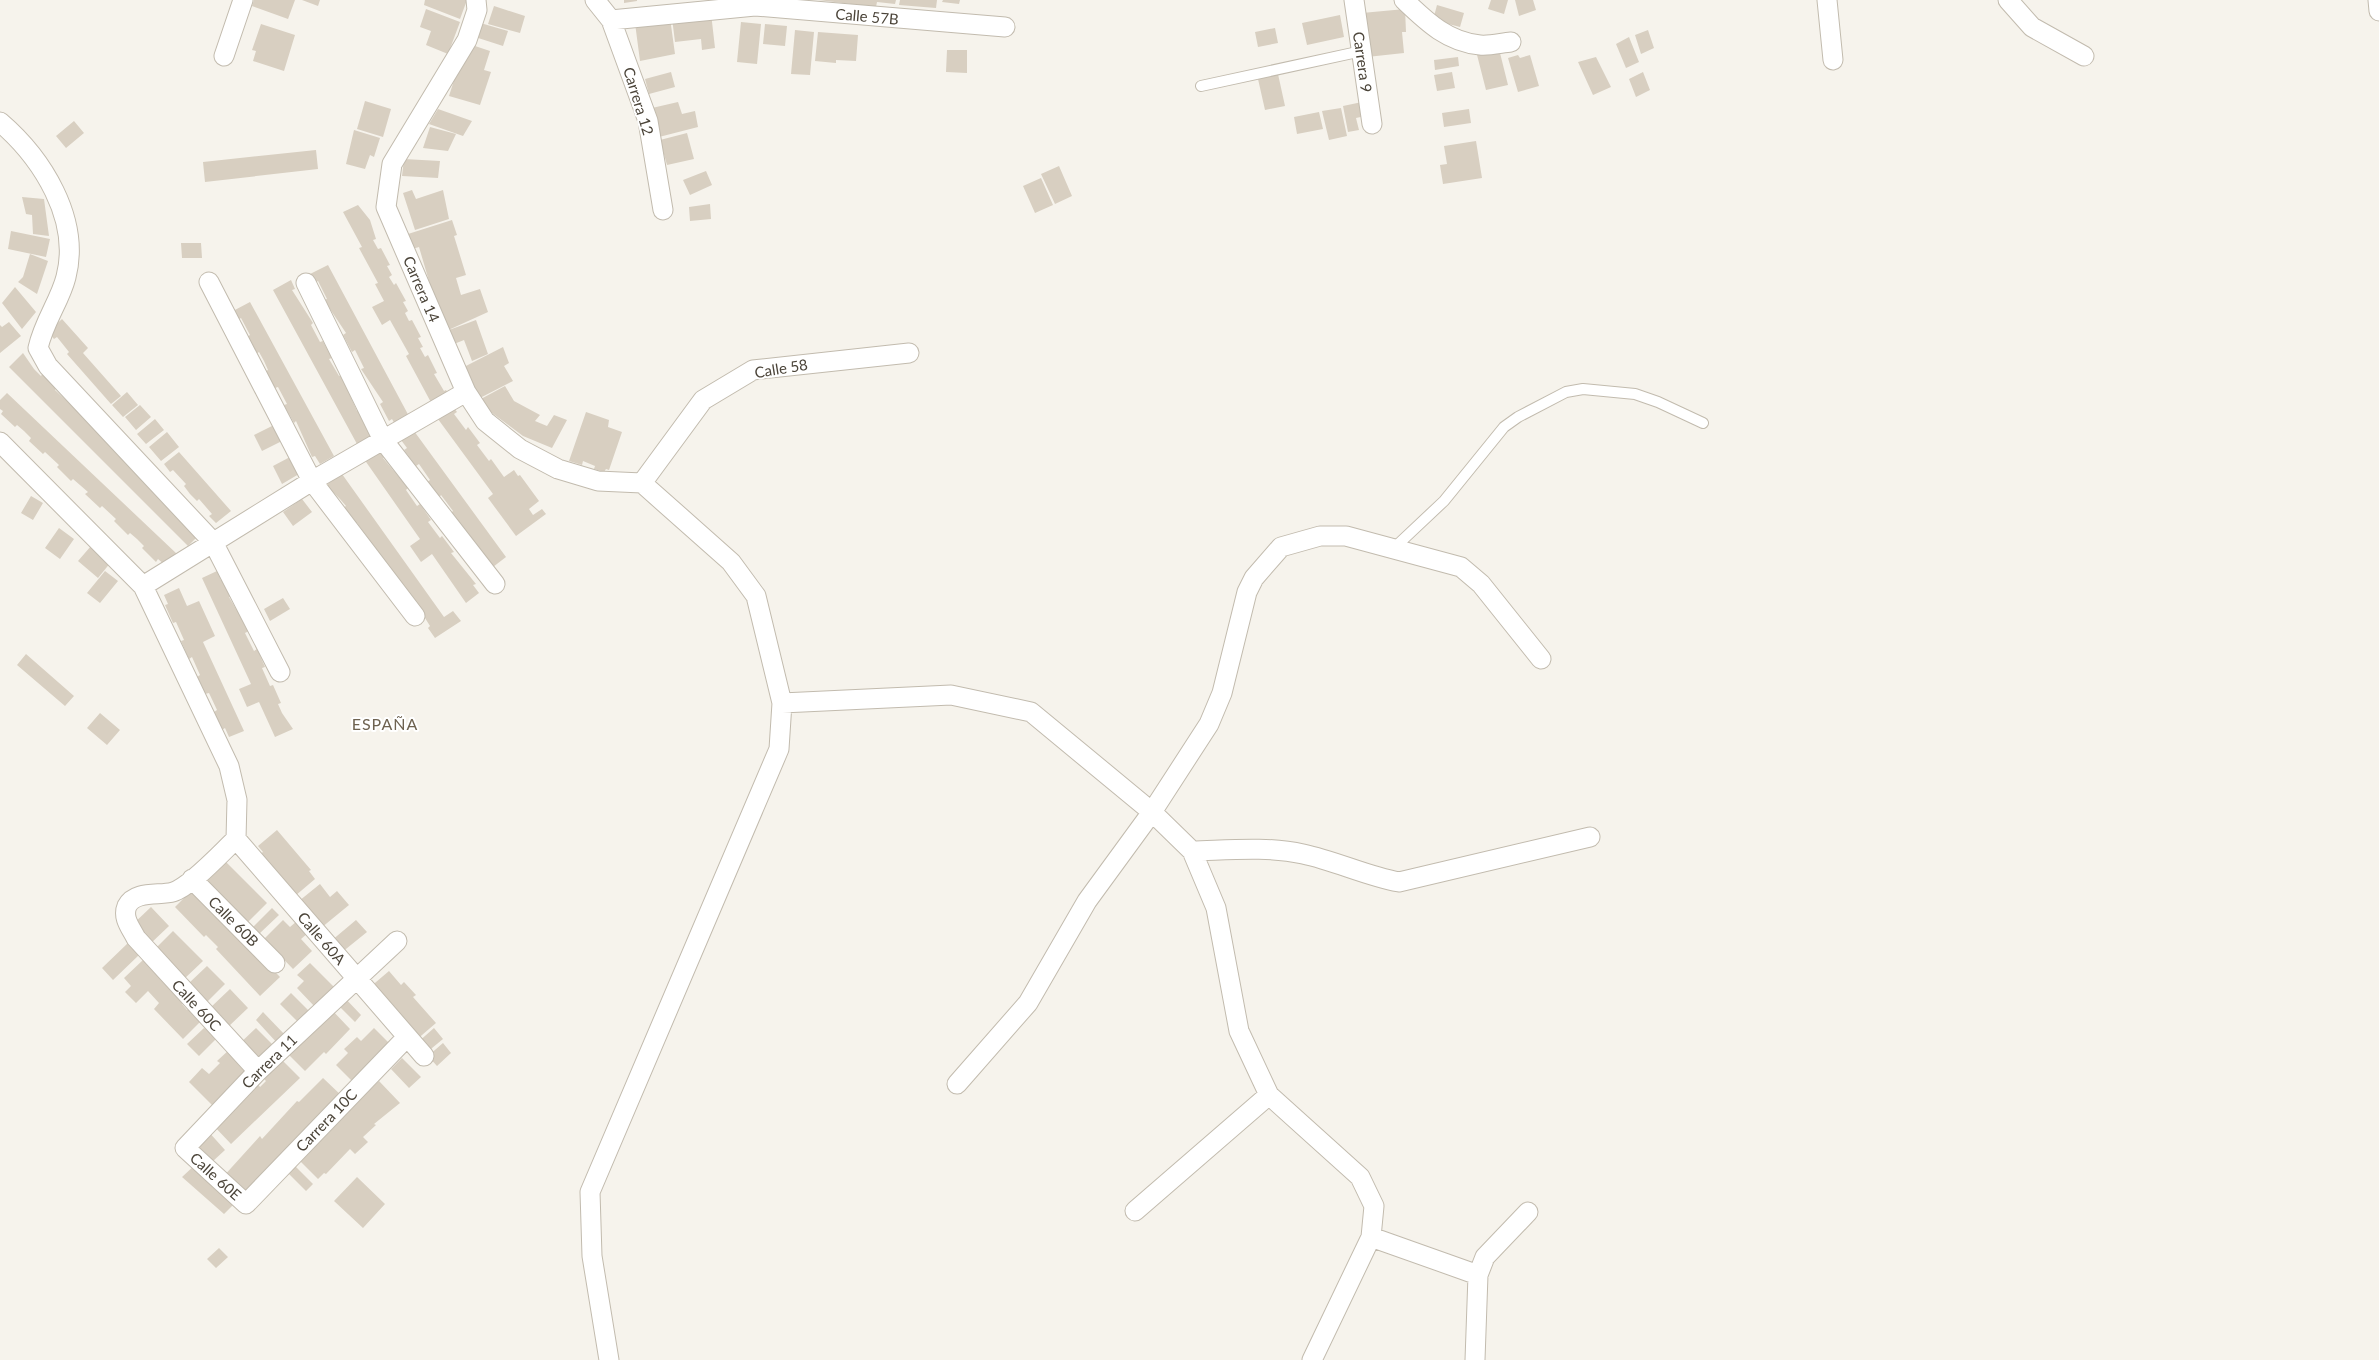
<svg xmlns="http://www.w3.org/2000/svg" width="2379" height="1360" font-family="Lato,sans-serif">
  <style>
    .building { fill: #d8cfc1 }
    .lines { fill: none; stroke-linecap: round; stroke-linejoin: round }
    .lane-casing { stroke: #c2bbae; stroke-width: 12 }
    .street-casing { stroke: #c2bbae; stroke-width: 21 }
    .lane { stroke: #fff; stroke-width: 10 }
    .street { stroke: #fff; stroke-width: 19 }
    .labels { text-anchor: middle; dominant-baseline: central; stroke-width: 4; stroke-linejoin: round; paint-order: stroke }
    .street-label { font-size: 15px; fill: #4b4439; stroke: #fff }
    .neighbourhood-label { font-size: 16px; letter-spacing: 1px; fill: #6e6250; stroke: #fff }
  </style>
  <rect width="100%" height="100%" fill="#f6f3ec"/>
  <path class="building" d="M254,0h41l-7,19 -36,-13z
    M302,0h18l-2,6z
    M425,0h42l-7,19 -36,-14z
    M624,0h13v1l-13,2z
    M818,0h78l-1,4 -18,-2 -1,5z
    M900,0h37l-1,8 -37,-3z
    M943,0h17l-1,4 -17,-2z
    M1491,0h17l-4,14 -16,-5z
    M1515,0h18l3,10 -17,6z
    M1437,5l27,8 -4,14 -27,-7z
    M494,6l31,10 -5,17 -32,-9z
    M426,9l34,13 -12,32 -22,-9 5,-14 -11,-4z
    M1405,9l1,23h-4l2,21 -37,4 -5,-44z
    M711,13l4,35 -13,2 -1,-11 -26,3 -3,-24z
    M1340,15l4,22 -37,8 -5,-22z
    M670,18l5,36 -35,7 -5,-38z
    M477,22l31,9 -5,15 -31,-10z
    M741,22l20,2 -4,40 -20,-2z
    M261,24l34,11 -11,36 -31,-10 3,-10 -4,-1z
    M765,24l22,2 -2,20 -22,-2z
    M1275,28l3,15 -20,4 -3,-15z
    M795,30l19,2 -4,43 -19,-1z
    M1648,30l6,18 -13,6 -6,-19z
    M818,32l40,3 -2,26 -20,-1v3l-21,-2z
    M1629,37l10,25 -13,6 -10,-24z
    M466,43l24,8 -6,19 7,2 -11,33 -31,-9z
    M1498,45l10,40 -22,5 -10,-39z
    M947,50h20v23l-21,-1z
    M1518,55l2,3 10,-3 9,31 -21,6 -10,-34z
    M1458,57l1,9 -24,4 -1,-10z
    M1596,57l15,30 -18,8 -15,-33z
    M671,72l4,15 -26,7 -4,-15z
    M1452,72l3,16 -18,3 -3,-16z
    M1643,72l7,18 -14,7 -7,-18z
    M1278,74l7,32 -20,4 -7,-31z
    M365,101l26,8 -8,28 -26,-8z
    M678,102l4,12 13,-3 3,16 -39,10 -7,-29z
    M1362,102l3,14 -9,2 3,12 -11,2 -5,-26z
    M1341,108l6,28 -18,4 -7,-29z
    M438,109l34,12 -9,15 -34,-12z
    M1469,109l2,14 -27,4 -2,-14z
    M1319,112l4,17 -26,5 -3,-17z
    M74,121l10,12 -18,15 -10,-12z
    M430,127l26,7 -8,17 -25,-3z
    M354,130l26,8 -6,19 -4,-2 -5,14 -19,-5z
    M687,133l7,26 -27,6 -7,-25z
    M1476,141l6,37 -39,6 -3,-19 7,-1 -3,-18z
    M316,150l2,19 -113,13 -2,-20z
    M404,159l36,2 -2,17 -36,-2z
    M1059,166l13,30 -17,8 -14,-30z
    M706,171l6,14 -22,10 -7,-15z
    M1041,178l12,27 -18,8 -12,-27z
    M412,190l4,9 27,-9 6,29 -34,11 -12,-37z
    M22,197l22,2 5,37 -16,-2 -1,-19 -6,-1z
    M710,204l1,15 -21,2 -1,-14z
    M358,205l12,15 6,19 -3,1 5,9 3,-1 9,17 -3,1 5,9 -3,2 5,8 2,-2 10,18 -3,1 5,9 -3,2 4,8 3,-1 9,17 -3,1 5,9 -3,1 5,9 3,-2 9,18 -3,1 10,17 2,-1 5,8 -17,10 -28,-52 3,-2 -19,-34 -8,5 -10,-18 12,-6 -9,-17 3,-1 -19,-35 3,-1 -19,-35z
    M452,220l5,15 -3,1 12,39 -10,3 5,17 19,-6 8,23 -44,20 -25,-85 -10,3 -1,-16z
    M11,231l39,8 -4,18 -38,-8z
    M181,243h20l1,15h-20z
    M30,254l18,7 -11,33 -19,-12 5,-5z
    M328,265l83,155 -14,8 -5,-9 -3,2 -9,-17 3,-2 -22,-33 3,-1 -9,-18 -3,2 -9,-17 3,-2 -22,-33 3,-1 -9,-18 -3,2 -5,-9z
    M291,280l4,9 -3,1 21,33 -2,2 9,17 3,-1 2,4 7,13 -3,1 10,17 2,-1 16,36 3,-2 9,17 -3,2 5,8 -14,8 -84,-154z
    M15,287l21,25 -14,17 -20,-26z
    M250,302l84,154 -14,8 -5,-8 -3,1 -16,-36 -2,2 -10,-18 3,-1 -9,-17 -3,1 -9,-17 2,-1 -4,-9 -5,-9 -3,2 -9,-17 3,-2 -9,-17 -3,2 -5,-9z
    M62,319l26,29 -5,5 38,43 -10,8 -44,-50 2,-2 -12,-15 -3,2 -6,-7z
    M476,320l12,34 -16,7 -8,-21 -10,4 -5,-14z
    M9,322l12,14 -21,17v-28l2,2z
    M503,347l6,16 -5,3 9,15 -35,18 -16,-31z
    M23,353l11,16 7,7 2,-3 14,14 -2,3 14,13 2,-2 14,14 -3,2 14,14 106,101 -14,14 -179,-179z
    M505,386l9,15 26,14 -5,6 12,5 7,-11 13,5 -15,28 -29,-12 -39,-29 -5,-7z
    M127,392l11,13 -15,12 -11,-12z
    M7,393l170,161 -11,12 -8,-7 -2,3 -14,-14 2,-2 -7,-7 -7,-6 -2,2 -14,-14 2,-2 -14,-13 -2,2 -15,-14 3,-2 -15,-13 -2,2 -14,-14 2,-2 -14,-13 -2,2 -14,-13 2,-3 -7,-7 -7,-6 -2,2 -14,-13 2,-3 -3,-2v-9z
    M451,404l6,8 -3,2 12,16 2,-3 12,16 -3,2 12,16 2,-2 13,18 10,-7 4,6 2,-1 19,26 -10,8 4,6 9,-6 4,5 -30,22 -28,-38 5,-4 -58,-79z
    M140,405l11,12 -15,13 -11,-13z
    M586,412l23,8 -1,7 14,5 -13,38 -3,-1 -2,3 -10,-3 1,-3 -12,-5 -1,4 -13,-4z
    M155,419l9,11 -18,14 -9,-10z
    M274,425l8,16 -20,10 -8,-16z
    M414,431l92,126 -13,10 -20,-22 3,-2 -26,-29 3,-3 -12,-16 -2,3 -12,-16 3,-2 -11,-16 -3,2 -12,-16 3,-2 -6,-8z
    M167,432l12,15 -18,14 -12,-14z
    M380,448l6,8 -3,2 25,30 -2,2 11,16 3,-2 11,16 -3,2 12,16 2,-2 12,16 -3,1 25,31 -3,1 6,8 -13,10 -34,-49 -11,8 -11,-16 10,-7 -56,-80z
    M179,452l52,59 -15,12 -7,-7 3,-2 -13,-15 -2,2 -7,-7 -6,-8 2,-2 -13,-14 -3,2 -6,-8z
    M290,457l9,17 -17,10 -9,-18z
    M342,474l102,143 9,-6 8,10 -26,17 -7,-10 2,-2 -5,-8 -3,2 -37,-58 -5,-8 -3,2 -11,-16 2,-2 -11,-15 -3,1 -11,-16 3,-2 -6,-7 -14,-14z
    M31,496l12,7 -10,17 -12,-7z
    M302,499l10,13 -19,14 -10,-14z
    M59,528l15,11 -14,20 -15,-11z
    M91,546l20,16 -13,16 -20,-17z
    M105,571l13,10 -18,22 -13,-10z
    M217,571l4,9 3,-2 8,18 -3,1 20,34 -4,2 9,18 3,-2 8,18 -3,1 8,18 3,-1 8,18 -3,1 4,9 11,16 -18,8 -16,-35 -12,5 -8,-18 12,-5 -49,-106z
    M179,588l8,18 12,-5 16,35 -12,6 41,89 -15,6 -4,-9 -3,2 -8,-18 3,-2 -8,-17 -4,1 -8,-17 3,-2 -8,-18 -3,2 -8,-18 3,-1 -8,-18 -3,1 -8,-18 3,-1 -4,-9z
    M283,598l7,11 -20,12 -6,-12z
    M26,654l48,42 -9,10 -48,-41z
    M100,713l20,17 -13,15 -20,-17z
    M277,830l34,40 -2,1 6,8 -20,17 -35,-42 3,-2 -5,-6z
    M226,862l41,41 -19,19 -41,-42z
    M320,884l10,13 7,-6 12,14 -28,23 -22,-27z
    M194,888l86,89 -20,19 -44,-47 2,-2 -12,-12 -2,2 -29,-30z
    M151,907l18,19 -20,19 -18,-19z
    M272,908l7,7 -20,19 -6,-7z
    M283,920l7,7 7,-6 11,12 -7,6 11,12 -19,18 -29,-30z
    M356,920l11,12 -26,21 -10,-12z
    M173,931l30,30 -20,19 -29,-30z
    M128,943l11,12 -26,25 -11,-12z
    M143,960l41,42 -2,2 5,6 3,-2 12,12 -19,19 -29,-30 5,-6 -11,-12 -12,12 -11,-11 6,-6 -7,-8z
    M310,963l25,25 -20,19 -18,-19 7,-7 -7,-6z
    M207,966l18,18 -19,19 -18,-19z
    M389,971l12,14 3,-3 12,13 -3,2 23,26 -21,18 -46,-53z
    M230,989l18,19 -20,19 -18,-19z
    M291,993l19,19 -11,11 -19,-19z
    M343,996l18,19 -6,7 -19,-19z
    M330,1008l20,21 -24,25 -2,-2 -19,19 -19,-19z
    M263,1012l23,24 -8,8 -22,-24z
    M204,1028l14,9 -19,19 -12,-12z
    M256,1028l19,19 -18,18 -20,-19z
    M374,1028l19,19 -38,37 -19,-19 12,-12 -4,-4 13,-12 4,4z
    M434,1028l9,11 -17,14 -9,-10z
    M443,1043l8,10 -14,13 -9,-10z
    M230,1049l21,22 -37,36 -25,-25 13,-14 7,6 11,-11 -3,-2z
    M280,1058l20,20 -69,66 -18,-19 43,-43 4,5 6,-6 -5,-5z
    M402,1058l19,19 -12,11 -18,-19z
    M323,1078l20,19 -102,100 -19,-19 38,-42 2,3 35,-38 2,1z
    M379,1081l21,22 -26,21 2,1 -13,12 5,5 -13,12 -5,-5 -24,25 -2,-1 -6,6 -19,-19z
    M207,1130l18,20 -13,12 -18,-19z
    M196,1164l42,36 -14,14 -42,-37z
    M294,1165l19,19 -7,7 -19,-19z
    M357,1177l28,27 -22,24 -29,-27z
    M219,1248l9,9 -12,11 -9,-9z"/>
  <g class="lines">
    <g class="lane-casing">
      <path id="lane" d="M1201,86l161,-35
        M1393,549l51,-48 60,-74 14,-10 48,-25 17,-3 52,5 23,8 45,21"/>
    </g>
    <g class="street-casing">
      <path id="street" d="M476,0l1,10 -10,30 -75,124 -6,43 80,185 19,29 35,28 38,20 40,12 44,2
        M595,0l16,20 37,101 15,89
        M1354,0l18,124
        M1404,0c22,21 43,42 76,45 9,1 21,-2 31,-3
        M1827,0l6,60
        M2008,0l24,27 52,29
        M2378,0l1,11
        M611,20l144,-14 250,21
        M224,56l19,-56
        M0,122c42,36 81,97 66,155 -6,24 -22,44 -28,71l10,18 165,176 67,130
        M209,282l103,199 103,135
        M306,283l77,157 112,144
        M0,442l143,144 86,180 8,34 -1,39
        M642,483l61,-83 50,-30 156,-17
        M143,586l169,-105 154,-89
        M782,703l169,-8 80,17 121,100 40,39 24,57 23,123 30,64 91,82 14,29 -3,31 -59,123
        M236,839c-14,13 -46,48 -63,53 -13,4 -38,-2 -46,14 -5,12 4,22 9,32l122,133
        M236,839l188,217
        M1192,851c37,-1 75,-5 111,3 33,7 63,22 96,28l191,-45
        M192,879l83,84
        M397,941l-139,130 -73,77 61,56 161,-167
        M957,1084l71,-81 59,-102 65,-89 57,-88 13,-31 25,-101 7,-14 27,-31 39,-11h26l115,31 20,17 60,75
        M1135,1211l134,-116
        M1371,1237l107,38
        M609,1360l-17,-104 -2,-64 189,-443 3,-46 -26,-107 -25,-34 -89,-79
        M1475,1360l3,-85 7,-18 43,-45"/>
    </g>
    <use href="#lane" class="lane"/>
    <use href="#street" class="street"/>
  </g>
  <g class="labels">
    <g class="street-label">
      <text transform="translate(867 16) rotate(5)">Calle 57B</text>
      <text transform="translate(1363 62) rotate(82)">Carrera 9</text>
      <text transform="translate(639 101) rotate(73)">Carrera 12</text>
      <text transform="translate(422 289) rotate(67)">Carrera 14</text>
      <text transform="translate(781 368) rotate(-9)">Calle 58</text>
      <text transform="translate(234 921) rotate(45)">Calle 60B</text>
      <text transform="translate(322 938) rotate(49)">Calle 60A</text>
      <text transform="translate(197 1005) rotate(47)">Calle 60C</text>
      <text transform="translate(269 1061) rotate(-44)">Carrera 11</text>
      <text transform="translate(326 1120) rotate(-46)">Carrera 10C</text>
      <text transform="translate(216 1176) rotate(42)">Calle 60E</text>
    </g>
    <g class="neighbourhood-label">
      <text x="385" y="723">ESPAÑA</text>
    </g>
  </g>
</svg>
